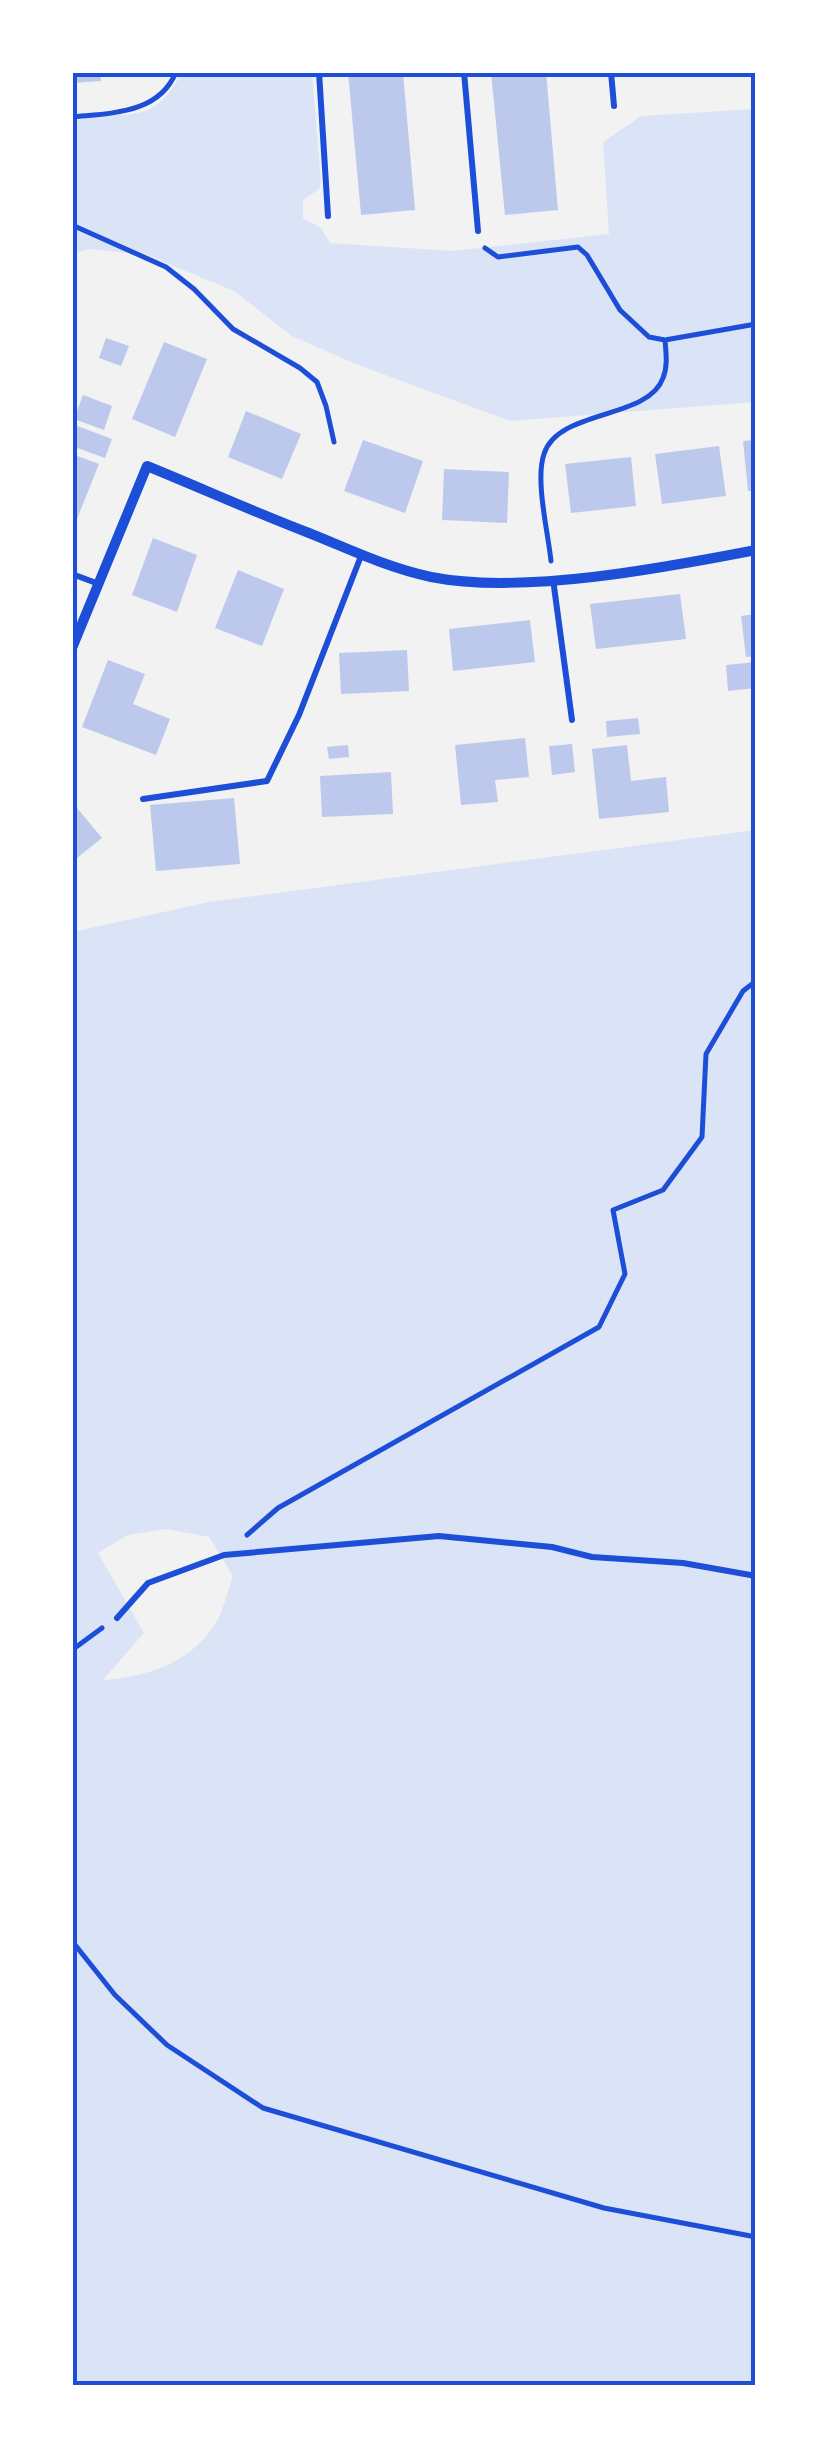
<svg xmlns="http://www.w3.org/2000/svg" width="828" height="2458" font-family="Cabin,sans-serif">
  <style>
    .green { fill: #dbe4f7; fill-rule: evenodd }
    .building { fill: #bdc9ec }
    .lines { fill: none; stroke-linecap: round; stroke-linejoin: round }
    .path { stroke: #1d4ed8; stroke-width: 5 }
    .service { stroke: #1d4ed8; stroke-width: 6 }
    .minor { stroke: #1d4ed8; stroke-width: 10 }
    .neatline { fill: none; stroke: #1d4ed8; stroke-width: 4 }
  </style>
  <rect width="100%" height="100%" fill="#f2f2f2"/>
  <path class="green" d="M181,73h131l9,109 -2,7 -16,11v18l18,10 9,15 123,8 156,-17 -6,-92 38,-26 114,-7v293l-245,19 -152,-56 -66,-29 -58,-45 -87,-36 -58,-6 -16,5v-133c49,-14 80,10 108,-48z
    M755,830v1555h-682l-1,-1453 137,-30zM166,1529l43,8 24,39c-6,16 -10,38 -20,51 -25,37 -68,50 -110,53l41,-47 -46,-80 30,-18z"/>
  <path class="building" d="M72,72h28l1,9 -29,2z
    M348,72h55l12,138 -54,5z
    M491,72h55l12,138 -53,5z
    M106,338l23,8 -8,20 -22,-8z
    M164,342l43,17 -32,78 -43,-18z
    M83,395l29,11 -8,24 -30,-11z
    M246,411l55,23 -19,45 -54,-22z
    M72,424l40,15 -7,19 -33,-12z
    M363,440l60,21 -18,52 -61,-22z
    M756,440v51h-8l-5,-50z
    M719,446l7,50 -64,8 -7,-50z
    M72,454l27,10 -26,65h-1z
    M631,457l5,49 -65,7 -6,-49z
    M444,469l65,3 -2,51 -65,-3z
    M153,538l44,17 -20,57 -45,-17z
    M238,570l46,19 -22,57 -47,-18z
    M680,594l6,45 -90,10 -6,-45z
    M756,614v42l-10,1 -5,-41z
    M530,620l5,42 -82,9 -4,-42z
    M407,650l2,41 -68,3 -2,-41z
    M108,660l37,14 -12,30 37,15 -14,36 -74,-28z
    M756,662v26l-28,3 -2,-26z
    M638,718l2,16 -33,3 -1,-16z
    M525,738l4,39 -34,3 3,22 -37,3 -6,-60z
    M572,744l3,28 -23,3 -3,-29z
    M348,745l1,12 -20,2 -2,-12z
    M627,745l4,36 35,-4 3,35 -70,7 -7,-70z
    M391,772l2,42 -71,3 -2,-41z
    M234,798l6,66 -84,7 -6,-66z
    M72,802l30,36 -30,24z"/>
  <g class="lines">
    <path class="path" d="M72,117c39,-4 87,-3 104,-45
      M72,225l94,42 28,22 39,40 67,39 17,14 9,24 8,36
      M485,248l13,9 80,-10 9,8 33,55 29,27 16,3 91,-16
      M551,561c-3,-29 -16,-81 -7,-107 14,-45 104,-34 119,-76 5,-12 3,-25 2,-38
      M247,1535l31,-27 321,-181 26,-53 -12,-64 50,-20 39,-53 4,-83 37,-63 13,-10
      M72,1650l30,-22
      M72,1941l43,54 52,50 96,63 341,100 152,29"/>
    <path class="service" d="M319,72l9,144
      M464,72l14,159
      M611,72l3,34
      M755,72l1,5
      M72,574l27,10
      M553,579l19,141
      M143,799l124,-18 32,-66 62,-159
      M117,1618l31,-35 76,-28 215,-19 113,11 40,10 91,6 73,13"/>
    <path class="minor" d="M72,648l75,-182c54,22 107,46 162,67 40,16 79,35 122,44 91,18 232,-9 325,-27"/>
  </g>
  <rect width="828" height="2458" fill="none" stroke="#ffffff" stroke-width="150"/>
  <rect x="75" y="75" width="678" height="2308" class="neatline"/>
</svg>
